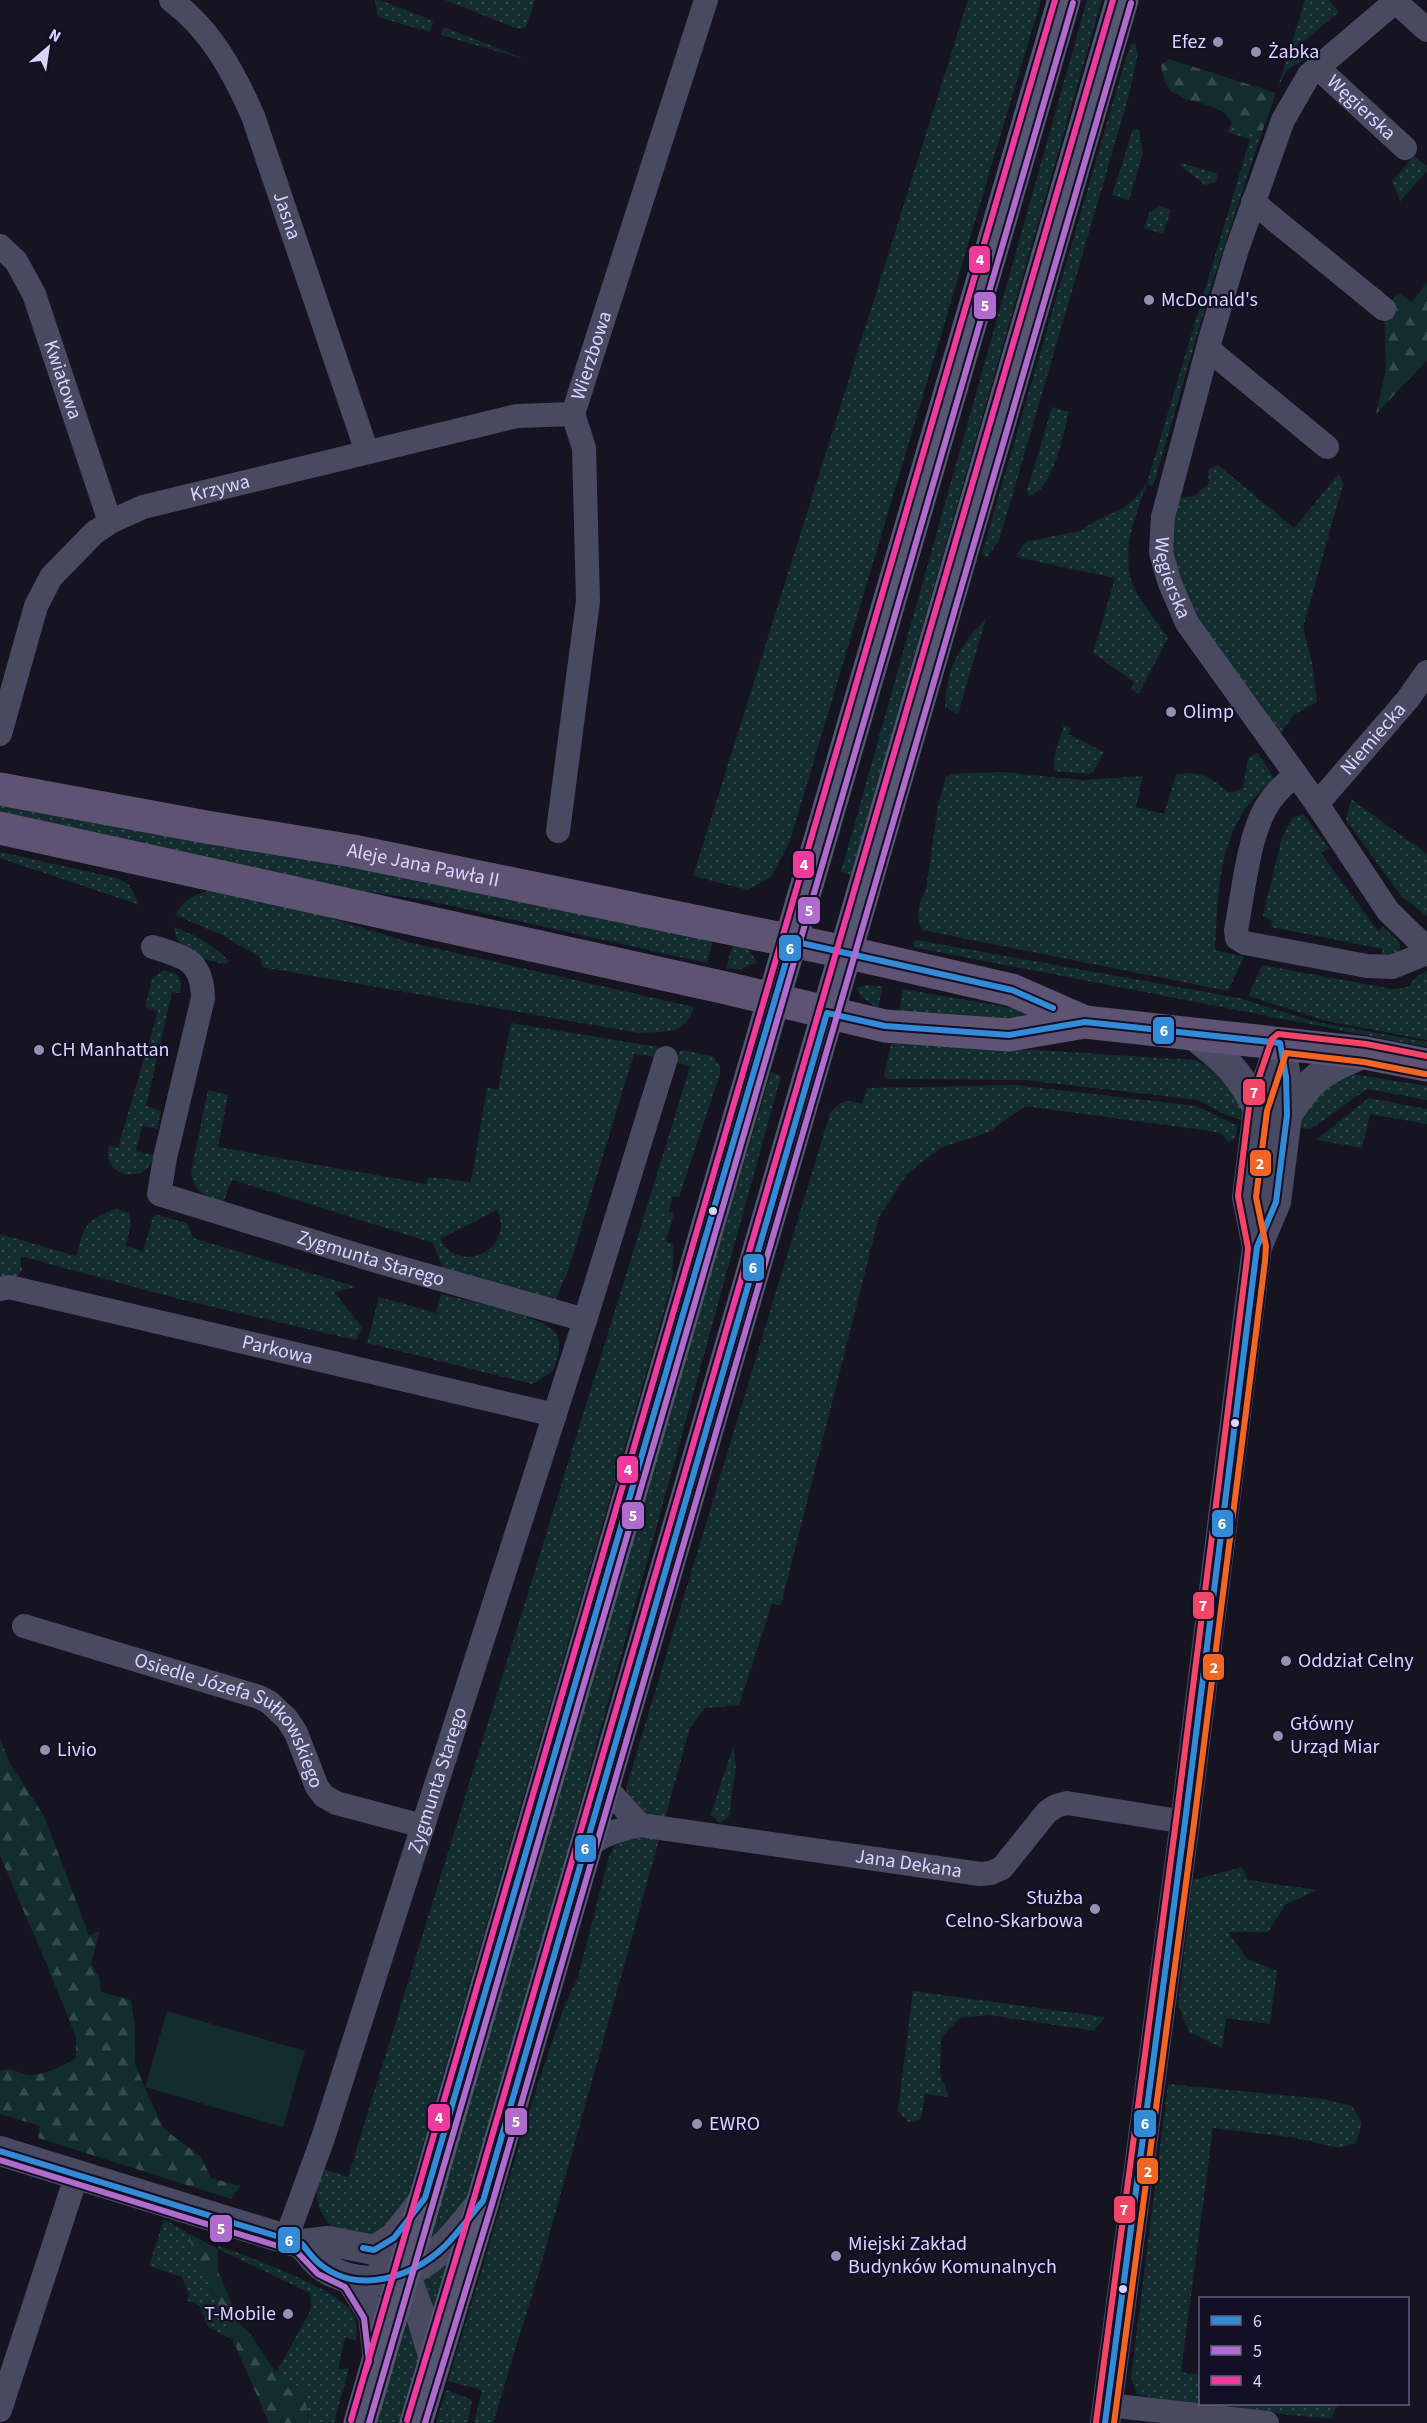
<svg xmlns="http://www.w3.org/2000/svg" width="1427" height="2423" font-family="'Source Sans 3',sans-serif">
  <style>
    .grass { fill: url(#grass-dots); fill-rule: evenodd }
    .forest { fill: url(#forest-firs) }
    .pitch { fill: #132c2d }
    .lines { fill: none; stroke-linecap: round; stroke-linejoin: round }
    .minor { stroke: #4a4962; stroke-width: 24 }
    .tertiary { stroke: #4a4962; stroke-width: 30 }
    .secondary { stroke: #575674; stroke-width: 33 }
    .primary { stroke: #5e5373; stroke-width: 33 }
    .bus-1-casing { stroke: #130f26; stroke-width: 10 }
    .bus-2-casing { stroke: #130f26; stroke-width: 10 }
    .bus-3-casing { stroke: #130f26; stroke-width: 10 }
    .bus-4-casing { stroke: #130f26; stroke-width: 10 }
    .bus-5-casing { stroke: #130f26; stroke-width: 10 }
    .bus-1 { stroke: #338bd7; stroke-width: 6 }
    .bus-2 { stroke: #b06ccc; stroke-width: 6 }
    .bus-3 { stroke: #f13a9d; stroke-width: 6 }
    .bus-4 { stroke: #f26522; stroke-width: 6 }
    .bus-5 { stroke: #f34667; stroke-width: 6 }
    .poi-dot { fill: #9591b1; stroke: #130f26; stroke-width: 2 }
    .bus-dot { fill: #d9d4ff; stroke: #130f26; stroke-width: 2 }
    .labels { text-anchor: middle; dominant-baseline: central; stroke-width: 4.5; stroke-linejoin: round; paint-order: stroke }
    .poi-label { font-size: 20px; fill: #d9d4ff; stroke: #130f26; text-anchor: start }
    .street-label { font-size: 20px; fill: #d9d4ff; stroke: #130f26 }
    .line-badge { stroke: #130f26; stroke-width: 2 }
    .badge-label { font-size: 16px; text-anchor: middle; font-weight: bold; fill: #fff }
  </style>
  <defs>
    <pattern id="grass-dots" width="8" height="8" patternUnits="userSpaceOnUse" patternTransform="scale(1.5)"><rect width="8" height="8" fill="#132c2d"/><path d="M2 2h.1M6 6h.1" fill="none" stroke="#354a4c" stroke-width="1.8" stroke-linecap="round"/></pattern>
    <pattern id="forest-firs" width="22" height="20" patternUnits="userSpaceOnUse" patternTransform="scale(1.5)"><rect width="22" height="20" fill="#132c2d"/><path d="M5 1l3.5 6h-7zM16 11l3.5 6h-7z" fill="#354a4c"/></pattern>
  </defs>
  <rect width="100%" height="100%" fill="#161421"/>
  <path class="grass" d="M375,0h5l53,21 -3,11 -52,-15z
    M445,0h90l-9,27 -8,2z
    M968,0h73l-251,841 -19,36 -23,13 -55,-14z
    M1087,0h15l-251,875 -10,-3z
    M1305,0h24l10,12 -43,36 9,11 -18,11 -9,17z
    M444,27l83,33 -86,-25z
    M1135,43l3,11 -9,41 -130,446 -13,17 -4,-5 144,-496 5,-12z
    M1232,123l28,15 -49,149 -56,193 -3,6 -5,-3c-12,35 -29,72 -11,109 9,16 22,31 32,46l-29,55 -8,-3 3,-8 -41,-29 22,-75 -99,-21 6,-11 6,-5 52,-10 17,-11 28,-13 12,-11 10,-13 103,-344 -23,-7z
    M1133,129l6,1 4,24 -14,46 -17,-5z
    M1414,156l13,11v4l-27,30 -8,-20z
    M1181,163l35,10 2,5 -3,4 -10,3 -25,-19z
    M1160,206l11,4 -8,24 -19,-6 5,-15z
    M1052,407l17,5c-7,22 -14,77 -40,84l-2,-6z
    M1218,465l76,63 45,-54 4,10 -40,144 9,34 5,40 -24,13 -19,29 -87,-121 -24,-106 17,-19 14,-2 15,-13 -1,-14z
    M986,618l-28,96 -13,-7c2,-41 13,-58 41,-89z
    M1064,725l7,3 -3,6 36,18 -10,19 -5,3 -35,-3v-15z
    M1258,753l16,25c-9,10 -20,19 -28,30 -29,41 -28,94 -31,142l29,7 -16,34 -306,-61c-7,-15 -4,-26 4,-40l12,-85 8,-28 5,-3 51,-2 81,8 60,-4 -7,31 28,7 12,-40c26,-3 34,3 53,19l14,-5 5,-30z
    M1351,799l76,55v62l-25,-19 -56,-77z
    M0,801l527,94 187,42 -7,26 -282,-63 -142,-21 -283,-64z
    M1304,815l25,33 -8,5 57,78 5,-4 16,15 2,9 -21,16 3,-18 -112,-22 2,-6 -10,-5 19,-79 11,-20z
    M0,852l117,26 12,7 11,20 -140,-47z
    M211,890l91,19 106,33 286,65c-9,29 -29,24 -55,26l-377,-66 -1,-9 -39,-23 -47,-20c11,-17 17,-19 36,-25z
    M174,927c22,8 39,18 55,34l-3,3c-23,-4 -49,-10 -52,-37z
    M917,940l322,58 77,24 111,20v5l-514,-100 1,-5z
    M733,943l17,8 7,12 -19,7 -12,-2z
    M1262,965l130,24 16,-2 8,-10 11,-6v69l-100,-19 -79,-25z
    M163,970l14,4c5,6 5,11 3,19l-8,-1 -26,114 15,5 -4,18 -15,-3 -6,25 18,4c-7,32 -54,22 -45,-9l9,2 40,-137 -13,-4 7,-28z
    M866,985l17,1 -5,22 -14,-9 -8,-11z
    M903,989l132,23v10l-136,-10z
    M511,1023l147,24 -2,10 -22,-3 -66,217 -17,39 -103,-28 -15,-39 -200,-63 -4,6 -6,18c-18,-7 -29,-12 -32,-32l17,-82 20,5 -10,52 208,37 2,-7 43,5 16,-94 11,1zM497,1210c19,38 -37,67 -57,29z
    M892,1041l302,19 23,9 32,53 -23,-7 -28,-15 -173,-20 -137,-1 -4,-4z
    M680,1050l33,6 7,10v8l-41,123 -6,-1 -5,15 6,2 -8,28 8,3 -2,40 -268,926c-33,51 -104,24 -84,-42l28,9 342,-1110 -14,-5z
    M771,1072l10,4 -310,1123 -66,224h-37z
    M1353,1074l74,12v14l-60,-11 -56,40 -13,-1 2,-11 14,-24z
    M1016,1085l180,21 42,20 -3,12 -7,4 -6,-8 -12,-3 -185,-25 -36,26 -49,16 -33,26 -28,43 -98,388 -9,-1 -33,101 -34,3 -15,20 -151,544 -46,151h-19l8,-33 -34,-9 89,-295 27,-79 14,-30 31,-121c11,-22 23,-44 17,-68l204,-675c10,-13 16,-14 32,-9l5,-16z
    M1369,1098l58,11v15l-57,-10 -8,34 -46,-8z
    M116,1209l13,4 2,11 -5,22 17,5 11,-37 33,9 6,15 164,49 -23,5 28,35 -6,13 -173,-40 -163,-44 2,15 -13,16 -9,2v-55l76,22c9,-30 8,-36 40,-47z
    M441,1294c26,7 96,20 113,37 10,11 3,28 -1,40l-21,13 -165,-41 12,-46 57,16z
    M733,1747l3,18 -7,52 -9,6 -9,-9z
    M1242,1867l6,13 69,10 -32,15 -17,27h-40l19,27 30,12 -7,53 -44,-6 -4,30 -33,-16 -11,-28 15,-124z
    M913,1991l192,26 -11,14 -105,-16 -29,3 -19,20 -1,36 9,23 -24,-3 -4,25 -13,3 -10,-11z
    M1168,2084l155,15 29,7 10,17 -6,20 -17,5 -43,-10 -83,-10 -32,244 19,3v29h138l-7,15 -157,-16 -37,-9 -6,-17z
    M164,2219l22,13 47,108 -25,-13 -8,-21 -13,-6 2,-6 -7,-17 -33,-11z
    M219,2246c30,11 123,43 136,71 2,6 1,17 1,24l-11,-4 -7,32 11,-1 -15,55h-25l-5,-32 -27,-19 34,-63 -1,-16 -92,-44z
    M446,2390l26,10 -4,23h-32z"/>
  <path class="forest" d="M1169,59l107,34 -16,45 -28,-15 -7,-10 -14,-7 -26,-7 -15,-8 -6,-11 -3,-15z
    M1427,282v78l-51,54 10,-46 -2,-59 14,-16 14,9z
    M0,1738l9,24 35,54 45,119 11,-4 -9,33 8,13 2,15 30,8 4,27v37l12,29 17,36 37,28 10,21 29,8 -9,13 -193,-61 2,-12 -40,-12v-43c15,-5 18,4 32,4 15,-1 32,-10 44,-17v-21l-29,-72 -47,-109z
    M186,2232l32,17v22l22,53 9,8 25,38 30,21 5,32h-40z"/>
  <path class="pitch" d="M167,2011l138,40 -22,76 -138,-40z"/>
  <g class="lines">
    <g class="minor">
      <path id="s1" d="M171,0c40,30 62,71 82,116l114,336"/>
      <path id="s2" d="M1397,0l-88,75 -26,45 -47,132 -26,88 -47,177 -2,35 8,29 18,42 130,181 71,107 30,29 9,6"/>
      <path d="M1395,1l32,29"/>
      <path id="s3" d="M1317,67l88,81"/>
      <path d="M1253,202l131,107"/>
      <path id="s4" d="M0,246l16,15 18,33 76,228"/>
      <path d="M1208,349l119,98"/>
      <path id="s5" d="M0,734l36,-128 15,-29 43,-44 16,-11 33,-15 374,-91 56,-2"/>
      <path d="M1296,774c-12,11 -23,20 -31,35 -17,31 -22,85 -29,121l1,8 8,5 122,23 25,1 35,-14"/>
      <path id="s6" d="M1317,804l91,-105 19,-27"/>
      <path id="s7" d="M558,831l30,-230 -4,-153 -11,-34 133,-414"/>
      <path id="s8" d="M153,947c32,10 49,13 50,51l-38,160 -6,36 224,69 202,57"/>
      <path id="s9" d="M0,1289l9,-2 546,128"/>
      <path id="s10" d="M24,1626l235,71 10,5 18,17 9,14 21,54 7,9 12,7 87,23"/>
      <path d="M605,1779l5,13 30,33"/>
      <path id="s11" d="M584,1849c18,-15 34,-19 56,-24l340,49 11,-1 11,-5 45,-56 9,-6 11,-3 118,19"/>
      <path id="s12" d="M286,2239l37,-101 262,-818 81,-262"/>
      <path d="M1108,2405l159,18"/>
      <path d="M0,2410l77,-236"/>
    </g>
    <path class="tertiary" d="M1192,1034c34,26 46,37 66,75
      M1287,1115c26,-40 35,-44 78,-62
      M1257,1247l-10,-50 11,-88 21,-63
      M0,2151l302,93 26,-3 46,9 31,24 17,45 12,40
      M302,2244c7,8 14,19 23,24 39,23 78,13 112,-15 17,-14 31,-35 46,-52
      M374,2250l20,-12 29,-37
      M351,2280l22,35 5,46
      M1105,2423l80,-601 72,-575 19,-45 11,-87 -1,-38 -6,-34"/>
    <path class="secondary" d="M360,2423l704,-2423
      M416,2423l67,-222 639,-2201"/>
    <g class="primary">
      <path id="s13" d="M0,789l206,38 147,24 492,101 167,38 73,32"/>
      <path d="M0,828l726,160 159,38 124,9 76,-13 280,31 62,12"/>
    </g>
    <g class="bus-1-casing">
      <path id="bus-1" d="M0,2151l302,93c6,7 11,15 19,21 38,30 91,12 123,-18 14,-14 26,-31 39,-46l344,-1188 58,13 124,9 76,-13 195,21 6,34 1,38 -11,87 -19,45 -72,575 -80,601
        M363,2248l11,2 20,-12 31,-40 367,-1257 220,49 41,18"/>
    </g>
    <g class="bus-2-casing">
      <path id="bus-2" d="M0,2160l297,92 21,22 27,13 19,31 5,43 -4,11
        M369,2423l704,-2420
        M425,2423l67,-219 639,-2201"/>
    </g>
    <g class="bus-3-casing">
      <path id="bus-3" d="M351,2420l704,-2420
        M407,2420l67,-222 639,-2198"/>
    </g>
    <g class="bus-4-casing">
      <path id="bus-4" d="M1114,2423l80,-600 71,-562 1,-15 -10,-49 11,-86 19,-58 78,9 61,12"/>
    </g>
    <g class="bus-5-casing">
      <path id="bus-5" d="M1096,2422l80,-601 71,-562 1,-11 -10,-52 11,-89 23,-68 6,-5 88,10 61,12"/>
    </g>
    <use href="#bus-1" class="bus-1"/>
    <use href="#bus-2" class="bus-2"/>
    <use href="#bus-3" class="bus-3"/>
    <use href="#bus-4" class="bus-4"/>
    <use href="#bus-5" class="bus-5"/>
  </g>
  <g class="poi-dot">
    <circle cx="1218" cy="42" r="6"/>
    <circle cx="1256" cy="52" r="6"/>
    <circle cx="1149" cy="300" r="6"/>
    <circle cx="1171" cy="712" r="6"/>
    <circle cx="39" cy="1050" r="6"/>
    <circle cx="1286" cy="1661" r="6"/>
    <circle cx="1278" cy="1736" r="6"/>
    <circle cx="45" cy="1750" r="6"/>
    <circle cx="1095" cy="1909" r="6"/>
    <circle cx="697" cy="2124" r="6"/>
    <circle cx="836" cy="2256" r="6"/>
    <circle cx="288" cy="2314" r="6"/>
  </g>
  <g class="bus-dot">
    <circle cx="713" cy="1211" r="5"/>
    <circle cx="1235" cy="1423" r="5"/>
    <circle cx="1123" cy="2289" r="5"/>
  </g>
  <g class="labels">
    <g class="poi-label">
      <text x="1206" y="42" text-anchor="end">Efez</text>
      <text x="1268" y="52">Żabka</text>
      <text x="1161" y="300">McDonald's</text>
      <text x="1183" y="712">Olimp</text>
      <text x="51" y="1050">CH Manhattan</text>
      <text x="1298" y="1661">Oddział Celny</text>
      <text x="1290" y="1724">Główny<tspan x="1290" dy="23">Urząd Miar</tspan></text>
      <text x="57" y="1750">Livio</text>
      <text x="1083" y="1898" text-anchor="end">Służba<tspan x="1083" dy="23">Celno-Skarbowa</tspan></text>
      <text x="709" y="2124">EWRO</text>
      <text x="848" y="2244">Miejski Zakład<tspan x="848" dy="23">Budynków Komunalnych</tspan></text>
      <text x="276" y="2314" text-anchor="end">T-Mobile</text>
    </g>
    <g class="street-label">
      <text stroke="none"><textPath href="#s3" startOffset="60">Węgierska</textPath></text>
      <text stroke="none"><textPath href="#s1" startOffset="249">Jasna</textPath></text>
      <text stroke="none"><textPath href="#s7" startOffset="482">Wierzbowa</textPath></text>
      <text stroke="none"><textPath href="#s4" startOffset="150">Kwiatowa</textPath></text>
      <text stroke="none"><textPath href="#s5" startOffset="362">Krzywa</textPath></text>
      <text stroke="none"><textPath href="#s2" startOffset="645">Węgierska</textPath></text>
      <text stroke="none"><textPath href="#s6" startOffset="86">Niemiecka</textPath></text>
      <text stroke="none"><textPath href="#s13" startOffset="430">Aleje Jana Pawła II</textPath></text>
      <text stroke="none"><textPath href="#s8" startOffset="502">Zygmunta Starego</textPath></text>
      <text stroke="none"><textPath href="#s9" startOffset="285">Parkowa</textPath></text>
      <text stroke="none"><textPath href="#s10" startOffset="236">Osiedle Józefa Sułkowskiego</textPath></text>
      <text stroke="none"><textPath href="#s12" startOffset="483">Zygmunta Starego</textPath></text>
      <text stroke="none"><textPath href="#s11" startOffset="333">Jana Dekana</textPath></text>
    </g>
  </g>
  <g class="line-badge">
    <rect x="968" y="245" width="23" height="29" rx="6" fill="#f13a9d"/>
    <rect x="973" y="291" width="24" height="29" rx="6" fill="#b06ccc"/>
    <rect x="792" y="850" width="23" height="29" rx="6" fill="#f13a9d"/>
    <rect x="797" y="896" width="24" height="29" rx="6" fill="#b06ccc"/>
    <rect x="778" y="934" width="24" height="28" rx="6" fill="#338bd7"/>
    <rect x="1152" y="1016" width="23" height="29" rx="6" fill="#338bd7"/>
    <rect x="1242" y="1078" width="24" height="28" rx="6" fill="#f34667"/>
    <rect x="1249" y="1149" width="23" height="28" rx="6" fill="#f26522"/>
    <rect x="742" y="1253" width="23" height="29" rx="6" fill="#338bd7"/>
    <rect x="616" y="1455" width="23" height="29" rx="6" fill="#f13a9d"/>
    <rect x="621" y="1501" width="24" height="29" rx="6" fill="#b06ccc"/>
    <rect x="1211" y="1509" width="23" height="29" rx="6" fill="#338bd7"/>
    <rect x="1192" y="1591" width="23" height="29" rx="6" fill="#f34667"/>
    <rect x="1202" y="1653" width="23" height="28" rx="6" fill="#f26522"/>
    <rect x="574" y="1834" width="23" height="29" rx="6" fill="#338bd7"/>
    <rect x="427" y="2103" width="24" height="29" rx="6" fill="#f13a9d"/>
    <rect x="504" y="2107" width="24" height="29" rx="6" fill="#b06ccc"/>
    <rect x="1133" y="2109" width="24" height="29" rx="6" fill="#338bd7"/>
    <rect x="1136" y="2157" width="23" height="28" rx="6" fill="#f26522"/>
    <rect x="1113" y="2195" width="23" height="29" rx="6" fill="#f34667"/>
    <rect x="209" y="2214" width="24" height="29" rx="6" fill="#b06ccc"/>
    <rect x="277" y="2226" width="24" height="28" rx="6" fill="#338bd7"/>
  </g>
  <g class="badge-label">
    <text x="980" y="265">4</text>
    <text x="985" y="311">5</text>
    <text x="804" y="870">4</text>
    <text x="809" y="916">5</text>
    <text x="790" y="954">6</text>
    <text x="1164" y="1036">6</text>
    <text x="1254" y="1098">7</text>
    <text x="1260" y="1169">2</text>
    <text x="753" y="1273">6</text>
    <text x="628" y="1475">4</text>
    <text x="633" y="1521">5</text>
    <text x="1222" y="1529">6</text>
    <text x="1203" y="1611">7</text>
    <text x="1214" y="1673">2</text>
    <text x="585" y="1854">6</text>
    <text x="439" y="2123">4</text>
    <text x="516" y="2127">5</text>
    <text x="1145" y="2129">6</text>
    <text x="1148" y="2177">2</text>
    <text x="1124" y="2215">7</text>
    <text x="221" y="2234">5</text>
    <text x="289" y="2246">6</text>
  </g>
  <rect x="1199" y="2297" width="210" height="108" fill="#130f26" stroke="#625e7d" stroke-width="1.5"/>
  <rect x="1211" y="2316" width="30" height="9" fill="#338bd7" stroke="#625e7d" stroke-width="1.5"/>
  <text x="1253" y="2327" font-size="18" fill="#d9d4ff">6</text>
  <rect x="1211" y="2346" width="30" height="9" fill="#b06ccc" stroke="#625e7d" stroke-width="1.5"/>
  <text x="1253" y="2357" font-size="18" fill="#d9d4ff">5</text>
  <rect x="1211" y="2376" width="30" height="9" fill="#f13a9d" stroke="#625e7d" stroke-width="1.5"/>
  <text x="1253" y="2387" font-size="18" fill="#d9d4ff">4</text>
  <g transform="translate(48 48) rotate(29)" stroke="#130f26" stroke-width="4.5" paint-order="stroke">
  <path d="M0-4.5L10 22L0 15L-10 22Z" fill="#d9d4ff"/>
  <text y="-9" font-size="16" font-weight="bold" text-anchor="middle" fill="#d9d4ff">N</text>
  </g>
</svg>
